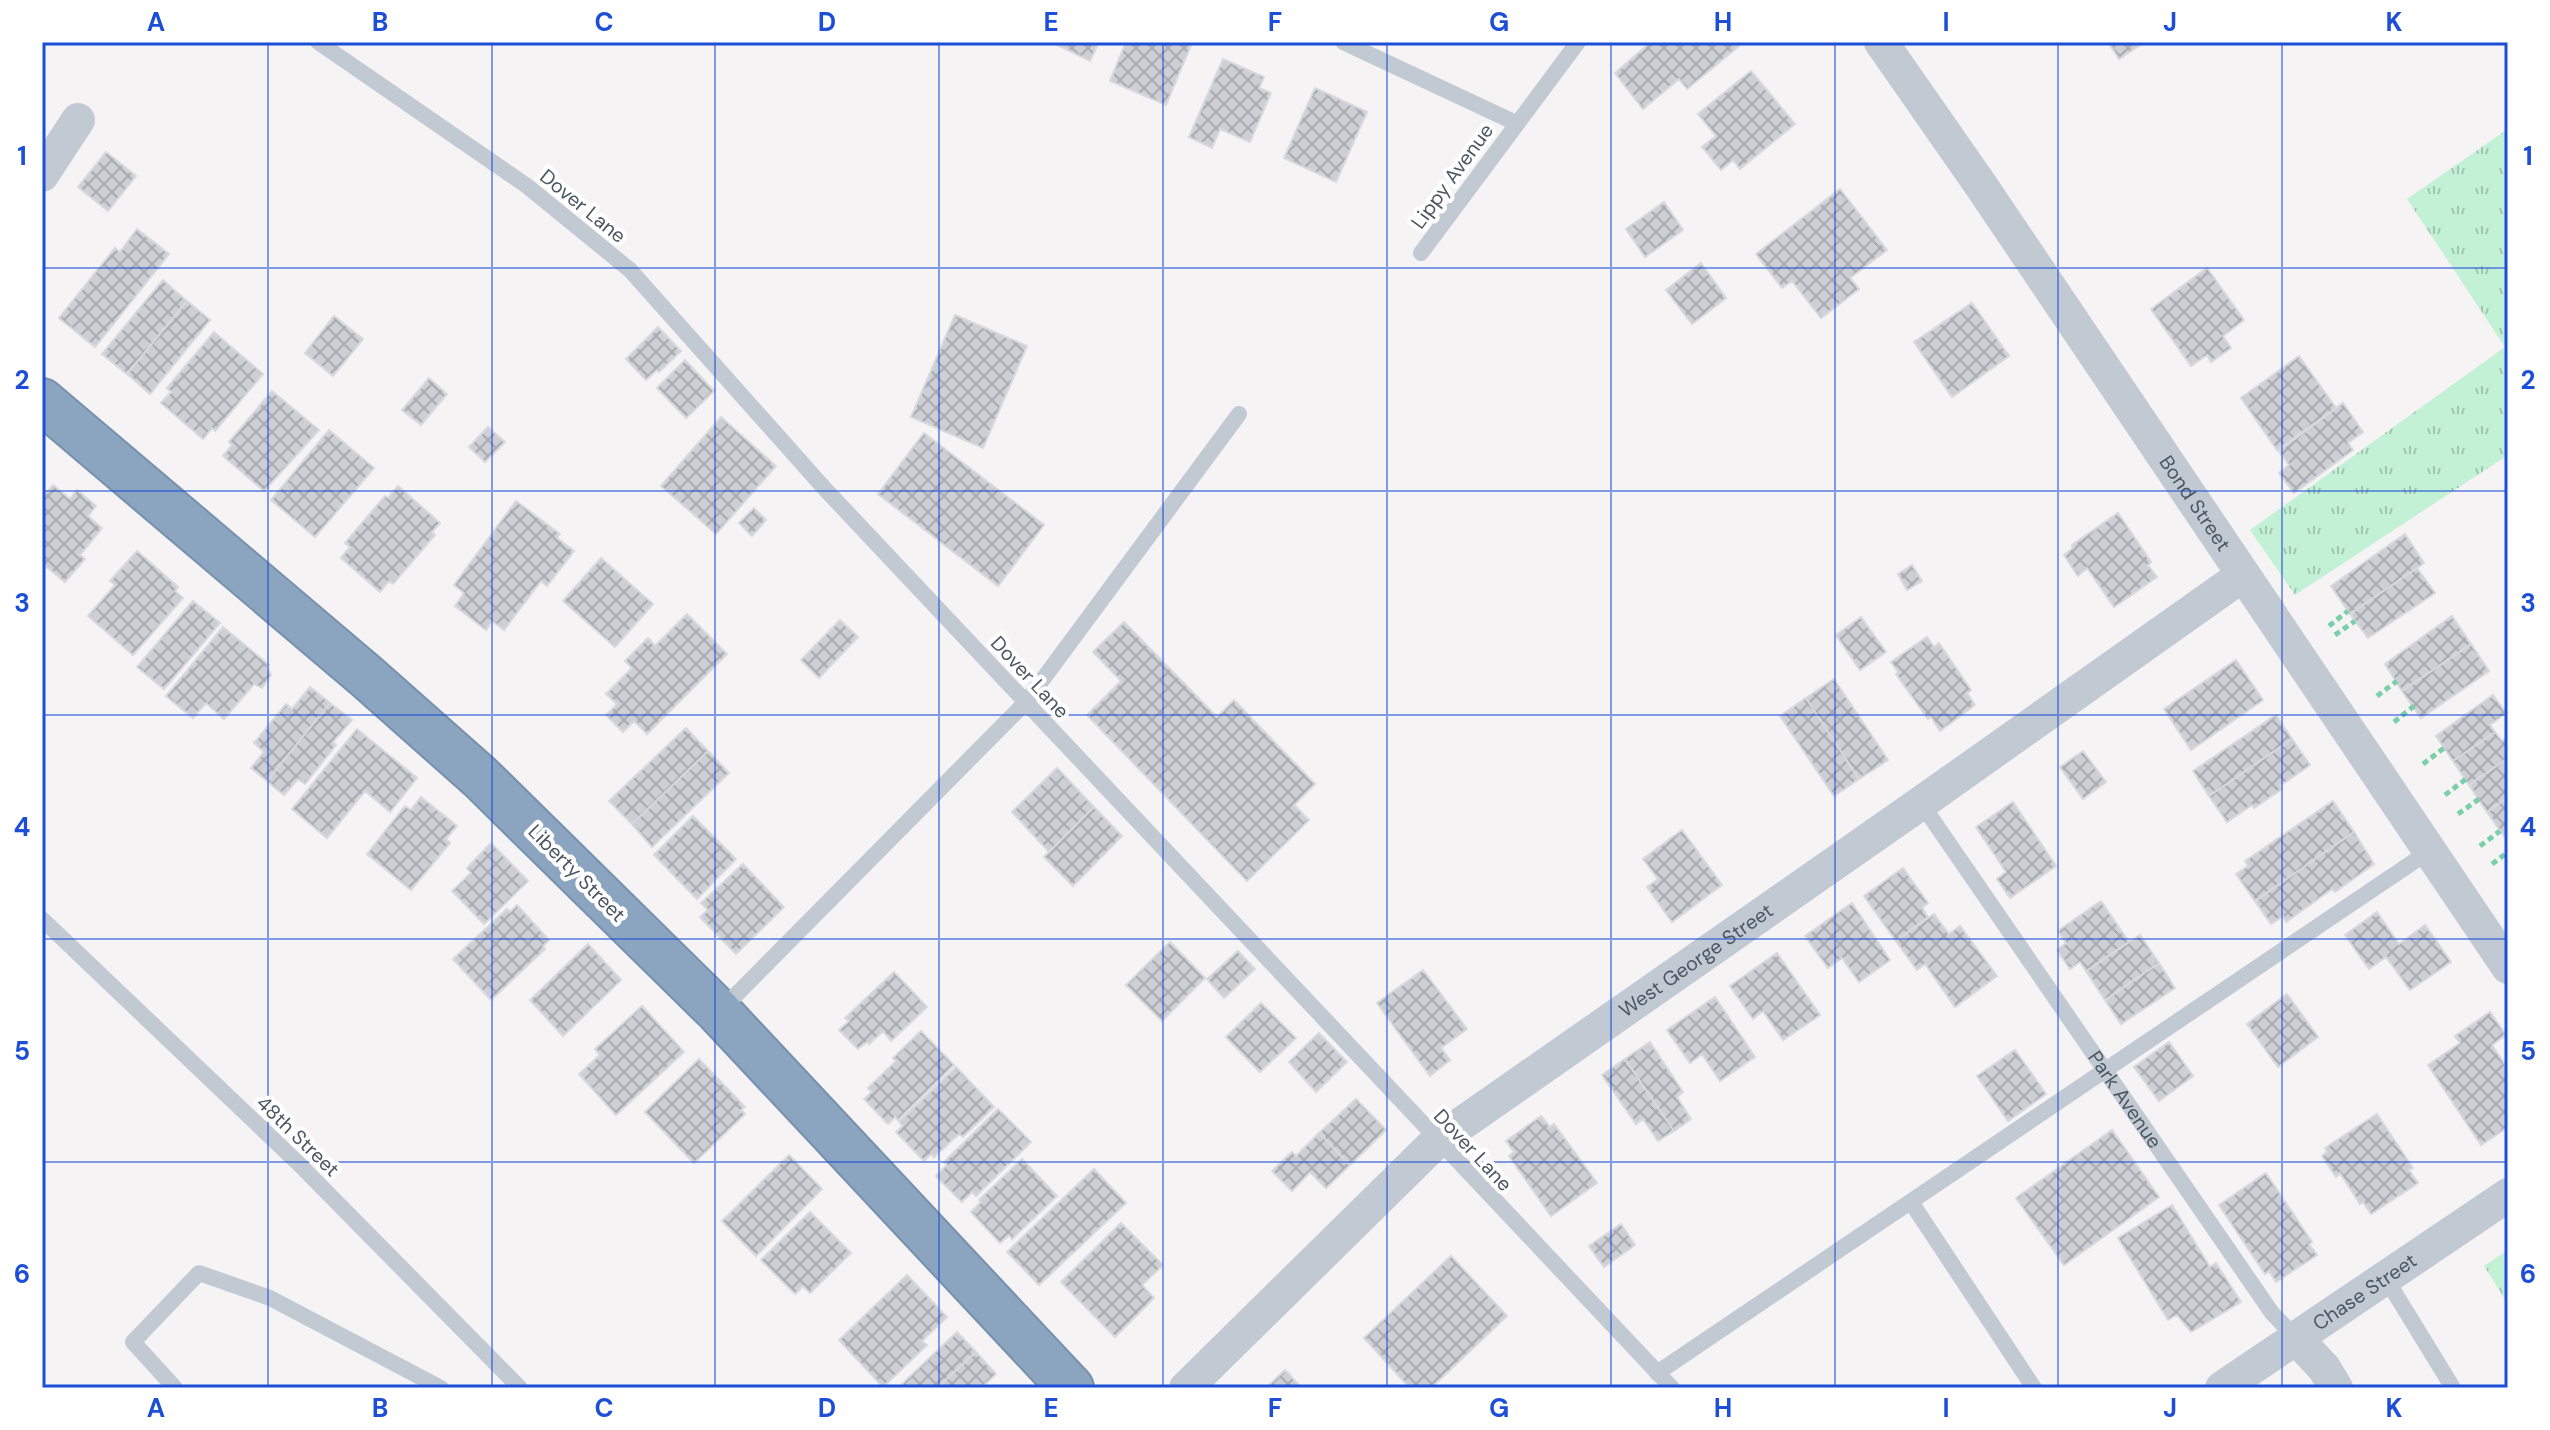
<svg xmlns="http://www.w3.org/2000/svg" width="2550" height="1430" font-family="'DM Sans',sans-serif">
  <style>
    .grass { fill: url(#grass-tufts) }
    .building { fill: url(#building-cross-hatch); stroke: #d7d9de; stroke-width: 2 }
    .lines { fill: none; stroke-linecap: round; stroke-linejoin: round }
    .highway-casing { stroke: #7690ad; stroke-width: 48 }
    .path { stroke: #7ad0a6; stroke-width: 5; stroke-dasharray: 6 4; stroke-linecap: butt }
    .lane { stroke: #c1cad2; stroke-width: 16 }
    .street { stroke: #c1cad2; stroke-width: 34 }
    .highway { stroke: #8ba5c1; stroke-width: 44 }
    .grid { fill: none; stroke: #1d4ed8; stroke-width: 2; stroke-opacity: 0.55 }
    .labels { text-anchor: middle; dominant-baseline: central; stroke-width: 8; stroke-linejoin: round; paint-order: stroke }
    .street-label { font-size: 20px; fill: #4a5661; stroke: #fff }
    .neatline { fill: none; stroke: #1d4ed8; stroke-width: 3 }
    .grid-label { font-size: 26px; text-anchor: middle; font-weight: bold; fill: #1d4ed8 }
  </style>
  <defs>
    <pattern id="grass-tufts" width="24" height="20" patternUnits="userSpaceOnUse" patternTransform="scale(2)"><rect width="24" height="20" fill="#c3f1d5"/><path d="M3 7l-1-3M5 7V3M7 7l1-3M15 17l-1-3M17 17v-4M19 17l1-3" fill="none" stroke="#a0c6b0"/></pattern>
    <pattern id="building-cross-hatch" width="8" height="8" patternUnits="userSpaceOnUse" patternTransform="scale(2)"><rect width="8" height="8" fill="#cdcfd5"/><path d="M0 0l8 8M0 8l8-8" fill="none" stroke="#a8abb0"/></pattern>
  </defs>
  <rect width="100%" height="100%" fill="#f5f3f3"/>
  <path class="grass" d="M2508,129v326l-213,140 -45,-65 255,-183 -98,-148z
    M2508,1250v54l-24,-38z"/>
  <path class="building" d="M1051,42h48l-9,19z
    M1126,42h57l8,3 -25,60 -56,-24z
    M1736,42l3,4 -52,43 -8,-10 -36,30 -28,-36 36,-31z
    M2108,42h37l-26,17z
    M1223,59l41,18 -5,11 12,5 -21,49 -30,-13 -8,19 -23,-11z
    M1751,71l44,53 -55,45 -7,-9 -12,10 -19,-23 14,-11 -18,-22z
    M1315,88l52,24 -31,70 -52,-24z
    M106,152l30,24 -28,35 -30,-24z
    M1840,189l47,61 -37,28 9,11 -38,29 -29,-37 -10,7 -26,-34z
    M1664,202l19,28 -38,27 -19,-28z
    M137,229l32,25 -74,93 -36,-29 56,-70 5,4z
    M1701,263l25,35 -34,26 -26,-34z
    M2207,268l37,52 -21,16 8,12 -20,14 -4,-7 -16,11 -40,-57z
    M163,280l24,21 -60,73 -25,-20z
    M187,301l23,19 -60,74 -23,-20z
    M1972,303l37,53 -57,41 -38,-55z
    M955,315l72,31 -44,102 -72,-31z
    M334,316l29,23 -30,37 -28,-23z
    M658,327l23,24 -22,21 -2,-2 -11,10 -20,-21z
    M214,332l49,42 -48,57 -3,-3 -9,11 -42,-36 10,-11 -4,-4z
    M2299,356l37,52 -59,42 -36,-52z
    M685,360l29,31 -28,27 -29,-30z
    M429,378l18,16 -26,31 -19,-15z
    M272,391l47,39 -55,61 -41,-35 9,-11 -3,-3z
    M2343,403l20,29 -15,11 5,7 -59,43 -15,-20 10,-8 -10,-14z
    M721,417l55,49 -60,68 -55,-48z
    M488,427l17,15 -20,20 -16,-15z
    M329,430l45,38 -59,69 -44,-37z
    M924,433l120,92 -46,61 -120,-92z
    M53,485l17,14 7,-9 19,16 -8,10 14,12 -22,27 5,4 -20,23 -23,-19v-65z
    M398,486l42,37 -8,9 3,3 -42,49 -4,-3 -9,11 -39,-34 9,-11 -5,-4 40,-47 3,2z
    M516,501l44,33 -3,4 17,13 -27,35 -6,-5 -37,49 -12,-9 -6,9 -31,-24 9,-13 -10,-8z
    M754,508l12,12 -14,16 -13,-13z
    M2118,513l33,49 -3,3 9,12 -43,30 -27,-39 -9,8 -14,-21 9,-7 -1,-3z
    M2405,534l19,29 -74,51 -19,-28z
    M137,551l41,36 -3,4 8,7 -50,57 -45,-39 27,-31 -5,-4z
    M601,558l52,46 -38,43 -52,-46z
    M1912,565l10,16 -15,9 -9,-16z
    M2417,568l18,25 -67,45 -18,-24z
    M193,601l27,22 -56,66 -27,-22z
    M687,614l40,40 -80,80 -13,-13 -11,11 -17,-17 11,-11 -11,-10 26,-26 -7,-7 23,-23 7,8z
    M2452,616l19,28 -69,47 -17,-27z
    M1861,617l25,35 -26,18 -24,-35z
    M840,620l18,17 -39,41 -18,-18z
    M1124,622l93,95 17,-17 81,84 -21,21 15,15 -62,61 -160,-166 34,-34 -28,-29z
    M223,627l46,38 -2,2 4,8 -9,13 -8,-4 -30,35 -18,-16 -13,15 -27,-22z
    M1927,637l7,10 5,-4 32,47 -4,3 8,12 -35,26 -9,-14 -3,2 -32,-45 2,-2 -7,-10z
    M2471,644l18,27 -68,47 -19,-27z
    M2236,660l27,40 -72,50 -27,-41z
    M1834,679l54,81 -29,19 -53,-81z
    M310,687l20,16 -63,78 -16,-13 13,-16 -10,-9 32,-39 6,5z
    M2493,695l13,18 -16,12 5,7 -42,29 -17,-25z
    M1806,698l53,81 -25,17 -54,-80z
    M330,703l22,17 -19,22 3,3 -31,39 -7,-5 -14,16 -17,-14z
    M2276,715l16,24 -83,57 -16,-25z
    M686,728l22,23 -76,73 -23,-23z
    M357,729l60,49 -27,34 -25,-21 -38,47 -35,-29z
    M2495,732l7,9 6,-4v21l-39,27 -16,-24z
    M2292,739l18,26 -30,21 2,3 -28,19 -2,-3 -25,17 -18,-26z
    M708,751l21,22 -77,74 -20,-23z
    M2083,751l23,31 -23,17 -23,-32z
    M2508,758v39l-21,15 -18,-27z
    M1057,768l37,39 -45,45 -37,-40z
    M421,797l36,29 -11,13 4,4 -39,47 -44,-36 38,-48 6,4z
    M2508,797v36l-4,3 -17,-24z
    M2333,801l21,31 -99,69 -19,-27 12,-8 -3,-5z
    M2013,802l43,64 -46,32 -13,-19 9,-7 -30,-45z
    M1094,807l28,29 -49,50 -29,-29z
    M693,816l43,43 -39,40 -43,-44z
    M1682,830l40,55 -50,37 -25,-35 11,-8 -15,-20z
    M2354,832l20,32 -39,28 -3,-3 -46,33 -3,-6 -12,8 -16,-23z
    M491,843l37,38 -44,43 -32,-33 19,-18 -4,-5z
    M743,864l41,43 -48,47 -36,-37 8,-7 -7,-7z
    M1903,868l25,35 -6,5 6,9 -32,24 -32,-45z
    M2101,901l28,41 -43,29 -6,-9 -10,7 -13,-19 9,-7 -8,-12z
    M1852,903l38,57 -31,22 -17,-24 -14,10 -23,-32z
    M517,905l32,35 -6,6 2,3 -54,51 -38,-41 54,-50 3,3z
    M2377,912l22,32 26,-19 26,37 -41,28 -24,-33 -17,12 -24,-34z
    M1934,914l15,20 11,-8 37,50 -42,31 -30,-43 -8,6 -21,-29z
    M2140,935l19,28 -54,37 -19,-29z
    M1170,942l35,36 -43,43 -36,-36z
    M588,944l33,36 -58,56 -33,-36z
    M1238,951l17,18 -31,29 -17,-19z
    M1777,953l43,62 -37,25 -20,-29 -10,8 -23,-33z
    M2159,963l16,25 -54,36 -16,-24z
    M1423,970l44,59 -26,19 9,12 -20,16 -53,-73z
    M894,972l33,35 -36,34 -8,-10 -14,13 -2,-2 -9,7 -19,-19 10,-9 -4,-3z
    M2287,994l31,43 -40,30 -31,-43z
    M1715,997l40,60 -35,24 -18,-27 -12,9 -23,-33z
    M1261,1003l35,35 -36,34 -34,-35z
    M642,1006l42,46 -68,63 -37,-41 21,-19 -5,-6z
    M2490,1012l16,23 -14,10 16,24v58l-27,18 -53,-80 32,-22 -5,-7z
    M921,1031l33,34 -56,55 -3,-3 -7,7 -24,-25 8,-7 -4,-4 28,-27 -3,-3z
    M1319,1033l28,29 -31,30 -27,-30z
    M1650,1042l33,50 -6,5 14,22 -17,12 -49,-72z
    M2169,1042l24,34 -34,25 -25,-34z
    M2015,1050l31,44 -38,27 -31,-45z
    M699,1059l46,48 -4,3 4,4 -51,49 -49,-51z
    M1625,1059l49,72 -16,10 -15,-22 -7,5 -34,-49z
    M956,1067l38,40 -31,30 -4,-3 -25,23 -3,-3 -7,7 -28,-29 7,-6 -4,-4z
    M1356,1099l30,31 -36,35 -31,-32z
    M998,1109l33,33 -55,54 -4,-4 -10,10 -26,-26 11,-11 -3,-3z
    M2377,1114l36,54 -4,2 9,13 -47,31 -8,-12 -3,2 -20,-31 -4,4 -14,-21 5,-4 -2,-4z
    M1541,1116l9,11 4,-3 43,59 -46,33 -42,-60 5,-4 -8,-11z
    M2112,1130l47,67 -95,68 -48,-67z
    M1319,1133l31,32 -24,23 -16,-16 -18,19 -20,-20 20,-19 4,4z
    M789,1155l33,34 -66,67 -34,-35z
    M1022,1159l35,37 -45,43 -3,-4 -9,8 -29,-31 10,-10 -2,-2z
    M1094,1169l32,34 -87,82 -32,-33z
    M2266,1173l46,69 -3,2 8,11 -41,27 -7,-11 -4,3 -46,-69z
    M2172,1205l38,62 6,-4 25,39 -50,30 -14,-17 -9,5 -50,-82z
    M810,1212l41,41 -41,40 -7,-7 -8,8 -34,-34z
    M1121,1223l42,42 -21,20 12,13 -39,39 -54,-55z
    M1621,1224l14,21 -31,22 -15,-21z
    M1451,1256l56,60 -76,72h-21l-46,-50z
    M907,1275l40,42 -25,24 5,4 -44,42 -44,-47z
    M957,1332l19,20 -39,36h-32l-3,-4z
    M976,1352l20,22 -15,14h-44z
    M1285,1370l17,18h-36z"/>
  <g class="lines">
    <g class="highway-casing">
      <path id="highway" d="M42,401l324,275 114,101 239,235 352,376"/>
    </g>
    <path class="path" d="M2329,626l19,-15
      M2335,635l20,-14
      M2377,696l20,-15
      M2394,722l20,-16
      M2423,764l21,-16
      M2445,795l21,-16
      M2458,814l21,-15
      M2480,846l20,-15
      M2492,864l16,-12"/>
    <g class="lane">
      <path d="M318,42l209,144 103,84 195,219 847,899"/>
      <path d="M1343,42l173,81"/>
      <path d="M1421,253l157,-211"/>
      <path id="s1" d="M1921,803l351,510 24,25"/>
      <path d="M42,919l257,245 221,224"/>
      <path d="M720,1011l306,-309 213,-288"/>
      <path d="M1911,1202l123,186"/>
      <path d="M2385,1277l68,111"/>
      <path d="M1657,1373l771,-521"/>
      <path d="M175,1388l-42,-46 66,-69 71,25 171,90"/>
    </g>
    <g class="street">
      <path id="s2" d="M1881,42l101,145 526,780"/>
      <path d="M42,175l36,-55"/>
      <path d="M2296,1338l28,30 12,20"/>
      <path id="s3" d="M1186,1388l251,-247 484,-338 322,-228"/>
      <path id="s4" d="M2222,1388l286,-193"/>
    </g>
    <use href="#highway" class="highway"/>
  </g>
  <path class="grid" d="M268,42v1346M492,42v1346M715,42v1346M939,42v1346M1163,42v1346M1387,42v1346M1611,42v1346M1835,42v1346M2058,42v1346M2282,42v1346M42,268h2466M42,491h2466M42,715h2466M42,939h2466M42,1162h2466"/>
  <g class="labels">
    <g class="street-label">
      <text transform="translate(1452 176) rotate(-54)">Lippy Avenue</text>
      <text transform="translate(583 206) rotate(39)">Dover Lane</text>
      <text stroke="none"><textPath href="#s2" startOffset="558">Bond Street</textPath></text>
      <text transform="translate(1030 677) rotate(47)">Dover Lane</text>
      <text transform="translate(577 873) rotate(45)">Liberty Street</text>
      <text stroke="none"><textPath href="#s3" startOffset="668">West George Street</textPath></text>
      <text stroke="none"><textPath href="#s1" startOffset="360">Park Avenue</textPath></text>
      <text transform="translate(298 1136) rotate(44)">48th Street</text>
      <text transform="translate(1473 1150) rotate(47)">Dover Lane</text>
      <text stroke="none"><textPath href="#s4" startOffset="172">Chase Street</textPath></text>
    </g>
  </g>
  <rect width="2550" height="1430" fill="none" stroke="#ffffff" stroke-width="88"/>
  <rect x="44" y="44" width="2462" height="1342" class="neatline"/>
  <g class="grid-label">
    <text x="156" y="31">A</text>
    <text x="380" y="31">B</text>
    <text x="604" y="31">C</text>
    <text x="827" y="31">D</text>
    <text x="1051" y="31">E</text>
    <text x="1275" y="31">F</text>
    <text x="1499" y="31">G</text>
    <text x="1723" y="31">H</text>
    <text x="1946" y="31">I</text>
    <text x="2170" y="31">J</text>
    <text x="2394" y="31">K</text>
    <text x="22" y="165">1</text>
    <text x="2528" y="165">1</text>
    <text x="22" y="389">2</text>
    <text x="2528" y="389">2</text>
    <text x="22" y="612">3</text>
    <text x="2528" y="612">3</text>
    <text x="22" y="836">4</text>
    <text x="2528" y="836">4</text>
    <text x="22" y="1060">5</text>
    <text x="2528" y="1060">5</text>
    <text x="22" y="1283">6</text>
    <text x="2528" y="1283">6</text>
    <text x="156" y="1417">A</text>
    <text x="380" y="1417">B</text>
    <text x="604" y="1417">C</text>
    <text x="827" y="1417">D</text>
    <text x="1051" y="1417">E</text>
    <text x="1275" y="1417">F</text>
    <text x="1499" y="1417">G</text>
    <text x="1723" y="1417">H</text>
    <text x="1946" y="1417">I</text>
    <text x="2170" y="1417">J</text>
    <text x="2394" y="1417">K</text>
  </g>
</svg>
